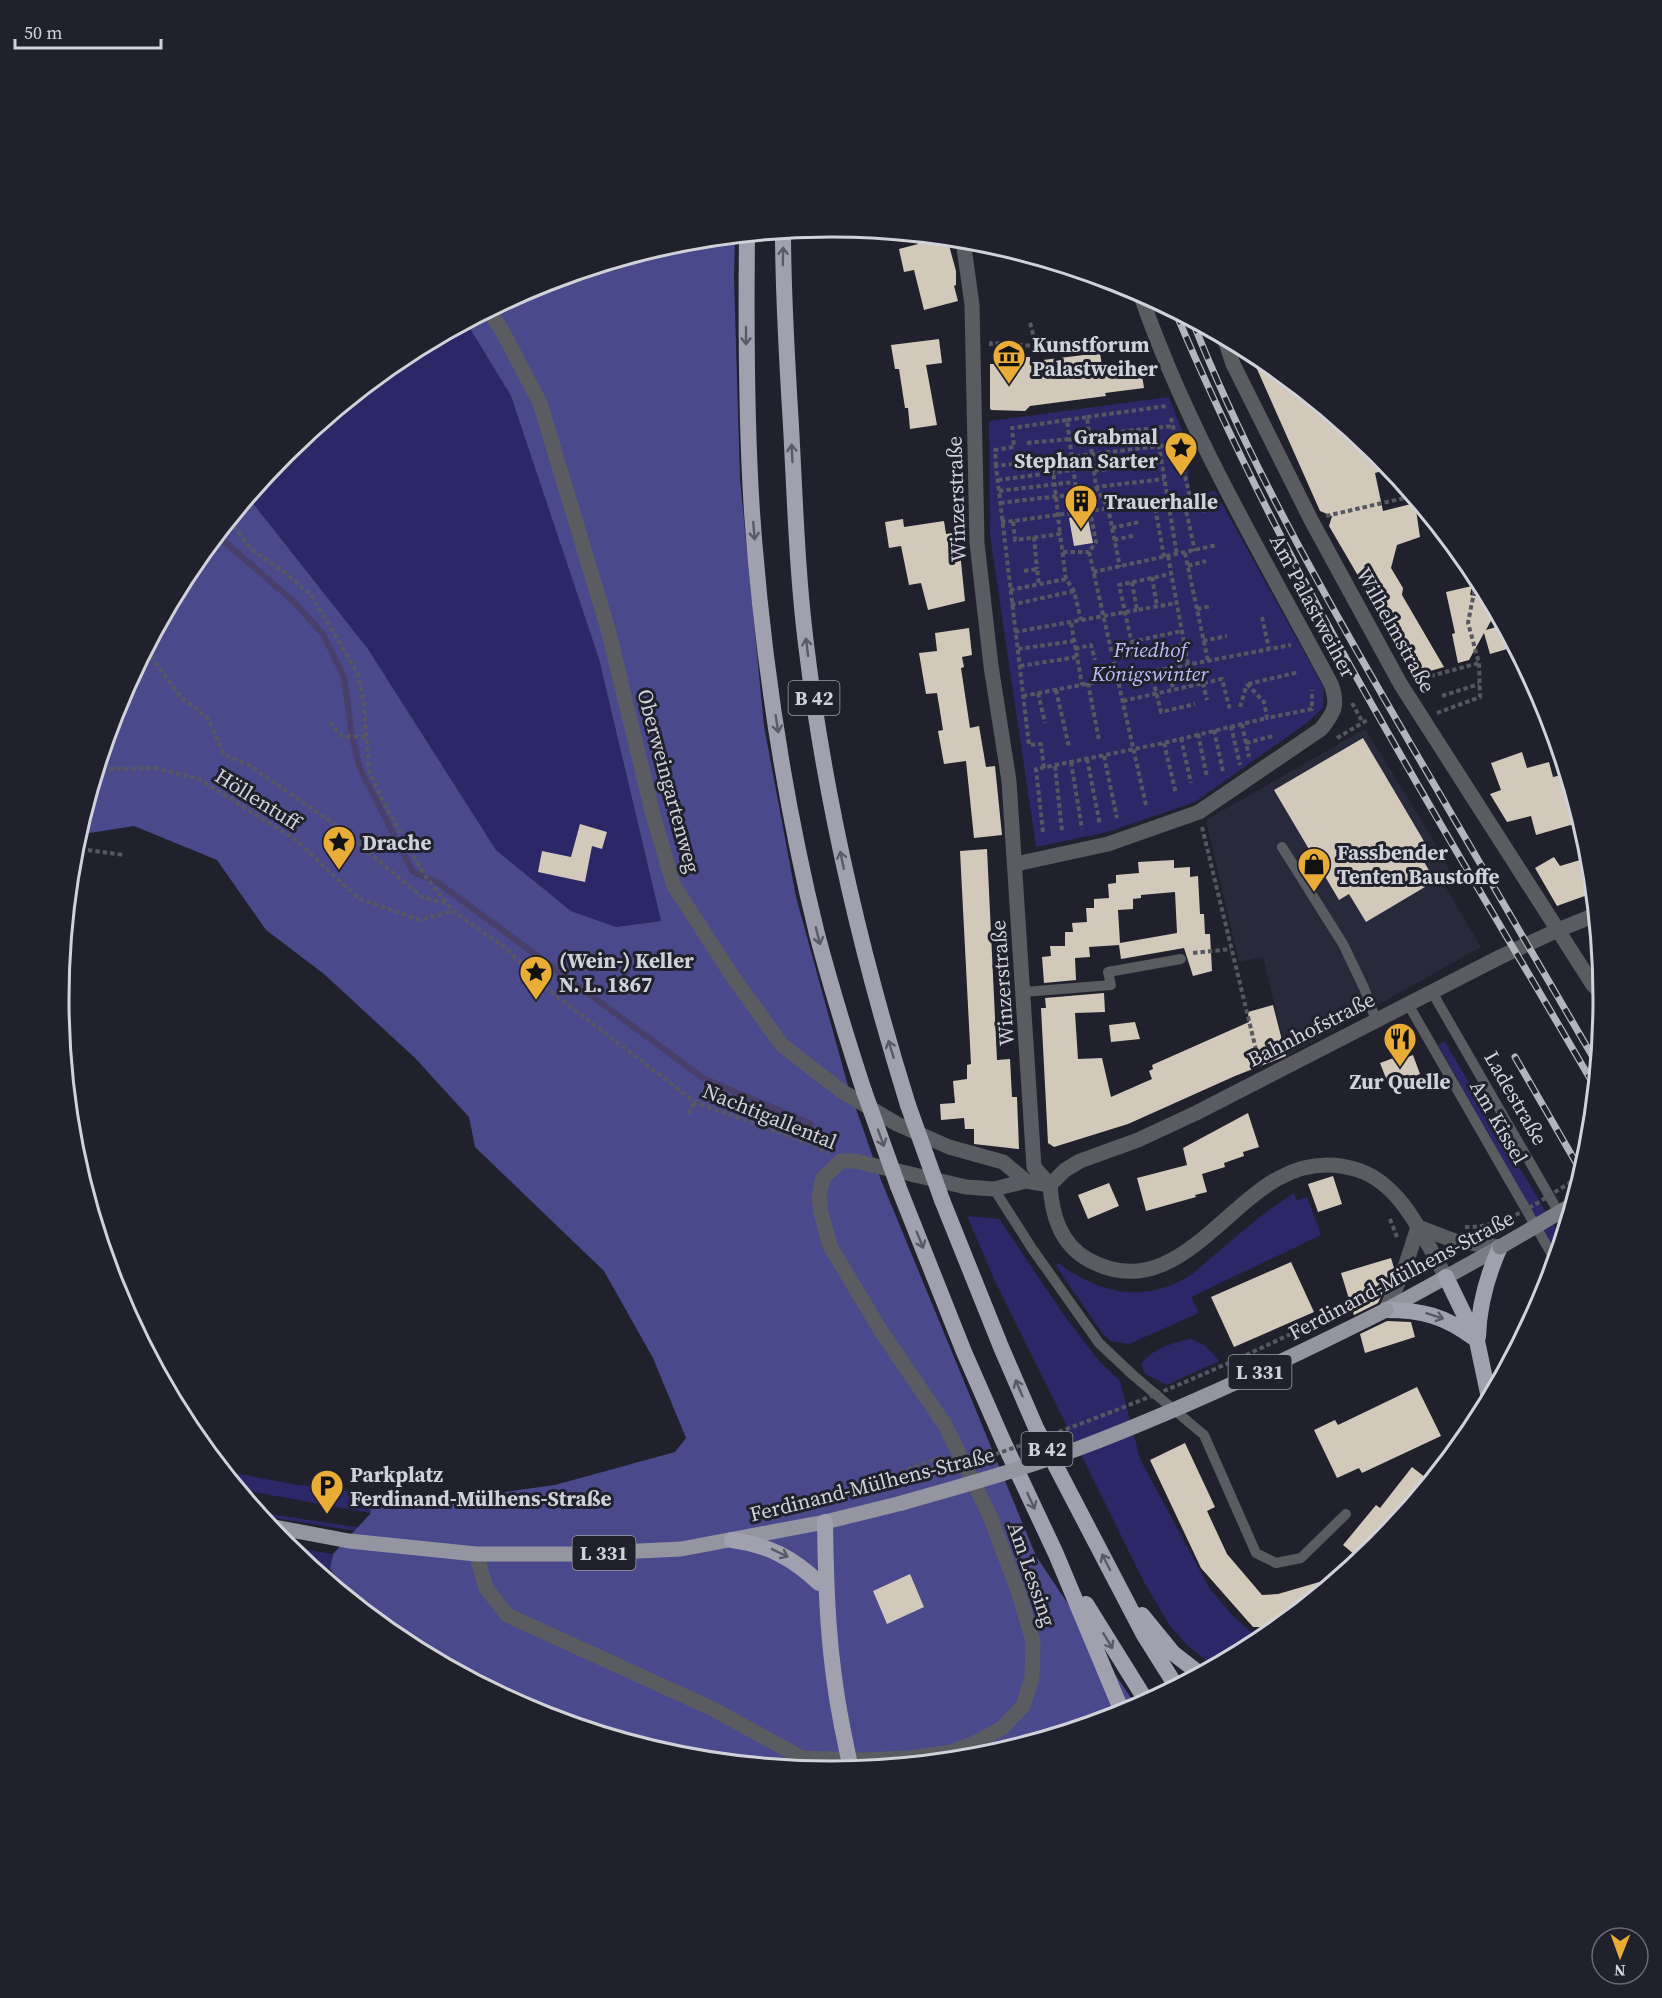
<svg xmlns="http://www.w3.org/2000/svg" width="1662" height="1998" font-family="'Source Serif 4',serif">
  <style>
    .built { fill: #28293a }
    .green { fill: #2c2766 }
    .forest { fill: #4a498c }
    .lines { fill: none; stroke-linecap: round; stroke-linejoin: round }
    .stream { stroke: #483f6a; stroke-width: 6 }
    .building { fill: #d2c9bb; fill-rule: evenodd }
    .path { stroke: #565760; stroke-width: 4; stroke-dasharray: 4.5 3; stroke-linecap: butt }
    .service { stroke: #5b5c61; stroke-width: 10 }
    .minor { stroke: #5b5c61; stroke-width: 15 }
    .tertiary { stroke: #5b5c61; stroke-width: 15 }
    .secondary { stroke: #7b7c86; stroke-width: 15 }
    .primary { stroke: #9495a1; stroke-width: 15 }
    .trunk { stroke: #a0a0ae; stroke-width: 16 }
    .rail-casing { stroke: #b4b5bc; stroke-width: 7 }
    .rail { stroke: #20212c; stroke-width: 4.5; stroke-dasharray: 14; stroke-linecap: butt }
    .path-bridge { stroke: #565760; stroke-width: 4; stroke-dasharray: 4.5 3; stroke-linecap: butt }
    .secondary-bridge { stroke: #7b7c86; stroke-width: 15 }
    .primary-bridge { stroke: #9495a1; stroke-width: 15 }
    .trunk-bridge { stroke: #a0a0ae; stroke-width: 16 }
    .oneway { stroke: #5a5a66 }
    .labels { text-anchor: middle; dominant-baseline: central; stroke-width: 6; stroke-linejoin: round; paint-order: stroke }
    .shield { fill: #20212c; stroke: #9c9da5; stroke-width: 1.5 }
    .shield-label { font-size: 20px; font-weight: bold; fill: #d1d2d9 }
    .poi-label { font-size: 21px; font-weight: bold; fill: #d1d2d9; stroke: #20212c; text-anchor: start }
    .street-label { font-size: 21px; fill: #d1d2d9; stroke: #20212c }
    .park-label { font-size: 21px; font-style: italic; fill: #bbbef9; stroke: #20212c }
    .rim { fill: none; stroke: #d1d2d9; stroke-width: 3 }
  </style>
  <rect width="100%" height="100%" fill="#20212c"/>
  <path class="built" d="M1365,729l62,100 29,52 -11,5 36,61 -194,109 -24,-99 -24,5 -33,-142z"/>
  <path class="green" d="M466,322l45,74 88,263 62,262 -45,6 -45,-16 -75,-61 -128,-201 -120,-152 37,-44 117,-96z
    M1169,397l17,44 4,54 25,-4 109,197 -1,20 -15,14 -113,80 -87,30 -72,15 -46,-312 -1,-114z
    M1445,1042l117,197 -5,16 -119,-210z
    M1294,1193l3,8 10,-4 14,38 -130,62 8,16 -70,31 -18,-3 -8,-7 -47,-68 2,-3c40,29 81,41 128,15 11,-7 22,-18 32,-26 24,-21 49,-42 76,-59z
    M967,1216l32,3 65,96 34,45 22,21 20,78 70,130 22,26 21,19 12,3 -5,4 -46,25 -26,-20 -18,-20 -26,-44 -150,-303z
    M1191,1339l15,7 13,15 -52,24 -22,-11 -4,-10c9,-14 35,-23 50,-25z
    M224,1471l68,13 80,10 -2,19 -132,-24z
    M257,1512l118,18v4l-113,-18z
    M285,1546l48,8 -3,15 -23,-5z"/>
  <path class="forest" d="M735,236l-1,41 6,202 24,247 32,171 52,189 33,94 155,376 101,151 -11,6 -145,44 -150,14 -151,-14 -145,-44 -133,-72 -34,-27 -38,-45 3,-15 37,-40 2,-20 89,4 94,-13 120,-33 11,-14 -33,-80 -49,-87 -129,-124 -6,-30 -54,-59 -91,-84 -58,-44 -49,-70 -83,-34 -57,9 40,-132 72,-133 59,-73 120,152 128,201 75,61 45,16 45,-6 -62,-262 -88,-263 -45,-74 70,-37 145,-44z"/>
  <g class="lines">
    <path class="stream" d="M217,535l77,67 29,32 21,43 8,59 8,33 53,103 24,10 266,196 108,46"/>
  </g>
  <path class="building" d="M915,235l32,3 9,33v14l-2,1 4,15 -34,9 -10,-40 -10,2 -5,-23 19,-5z
    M939,339l3,24 -16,2 11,60 -27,4 -2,-21h-3l-6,-39h-4l-4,-24z
    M1249,351l11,6 117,96 13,16 -15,4 8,38 32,-8 5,34 -23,8 -6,23 12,20 -1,7 42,72 -24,7 -7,-4 -84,-144 3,-10 -12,-5z
    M1100,353l3,20 38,-4 3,19 -39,5 1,3 -76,10 -5,5 -34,-1 -1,-2v-44h6v-7h34v7l13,-4z
    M1087,514l6,29 -19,3 -5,-28z
    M903,519l1,8 40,-6 2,13 12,-2 7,69 -37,9 -7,-27 -12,2 -8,-39 -12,2 -4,-26z
    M1472,586l-2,9 19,3 3,7 1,12 -7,13 17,-5 11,22 -24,7 -6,-21 -15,27 -11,3 -6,-29 3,-1 -9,-41z
    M969,628l3,27 -10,2 2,10 -3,1 9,60 9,-2 7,41 9,-1 7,69 -28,3 -8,-77 -22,3 -6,-33 5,-1 -6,-37 -11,1 -7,-41 18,-2 -2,-18z
    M1363,738l65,110 -9,5 16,28 -69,41 -17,-28 -10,6 -65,-110z
    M1522,752l5,16 22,-6 4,15 13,-3 15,48 -45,13 -5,-19 -24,6 -17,-28 11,-4 -10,-27z
    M580,824l27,8 -5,17 -10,-3 -7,36 -47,-10 4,-21 29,6z
    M987,849l10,211 13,-1 2,38h5l2,52 -45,-5v-15h-9l-1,-11 -23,2 -1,-16 15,-1 -2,-22 14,-2v-14l4,-1 -11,-213z
    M1554,857l6,9 30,-9 3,36 -36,13 -22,-38z
    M1174,860v8l16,-1v10l8,-1 2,38h4l1,20h5l2,37 -19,5 -9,-28 -63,11 -2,-14 -30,2 1,10 -15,1 1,22 -32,3 -2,-26 9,-1 -1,-10h15v-14h8l-1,-9 15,-1 -1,-14h8v-9l15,-1 -1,-14 8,-1v-8l23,-2 -1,-11zM1175,892l2,41 -57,10 -2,-33 15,-1v-10l8,-1v-3z
    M1104,993l1,19 -30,1 3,46 24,-1 9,39 41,-18 -3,-8 4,-2 -1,-4 97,-43 -1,-10 25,-7 13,51 -51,20 -107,48 -74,23 -6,-4 -7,-135h5l-1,-10z
    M1135,1022l5,17 -29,3 -2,-17z
    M1407,1053l1,4 5,-2 7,19 -31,12 -9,-23z
    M1248,1113l11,34 -16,5 1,4 -20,7 1,4 -23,7 5,18 -12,3 1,2 -50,14 -9,-33 50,-13 -4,-17z
    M1333,1176l9,28 -24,8 -10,-28z
    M1109,1183l10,23 -31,13 -10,-24z
    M1391,1258l3,10 -16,35 -24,12 -13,-42z
    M1291,1262l23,50 -80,35 -23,-50z
    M1387,1321l24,1 4,15 -50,16 -5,-19z
    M1417,1387l24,49 -79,37 -3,-5 -22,10 -23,-48 21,-10 3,5z
    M1185,1443l30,64 -8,4 20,43 35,41 16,-1 62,-18 -63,51h-24l-52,-59 -51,-108z
    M1412,1467l18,14 -53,64 -17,14 -17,-14 33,-40 4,3z
    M910,1574l14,33 -37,17 -14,-33z"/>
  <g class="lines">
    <path class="path" d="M991,346v-3l45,3 -6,-24
      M1087,417l80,-11
      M1171,418l20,83
      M1067,420l20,-3 7,54 67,-9
      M1099,434l74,-8
      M1027,443l42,-4
      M1159,446l18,-2
      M1052,460l8,74
      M996,466l-1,-16 19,-3 -2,-19 55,-8 12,92 -66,9 2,19 45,-6 6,45 8,12 7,29
      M1094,471l2,16 68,-8
      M998,480l75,-10
      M1096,487l12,21 12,59
      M999,491l75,-9
      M1183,497l12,54
      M1154,501l10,56
      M1000,503l76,-9
      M1326,516l87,-20
      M229,520l22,29 37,26 24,21 46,78 6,31 5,66 14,30 40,72 30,38 50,35 43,42 149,114 118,43 15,8
      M1001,522l12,-1
      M1112,528l27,-6
      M1034,537l3,32
      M1114,540l22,-5
      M1063,552h26
      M1185,553l23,108
      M1168,556l20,108
      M1188,566l18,-5
      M1024,571l13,-2 2,15
      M1093,572l124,-27
      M1152,577l5,29
      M1132,582l5,28 39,-7
      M1010,590l56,-11
      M1011,605l63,-14
      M1197,609l15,-3
      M1262,617l7,32
      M1071,623l11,62
      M1015,632l122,-22
      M1203,641l24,-5
      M1131,642l50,-11
      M1018,649l56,-8
      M1075,649l16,-4 4,15
      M146,650l35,47 27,21 16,37 25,10 87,60 86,72 25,7
      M1134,653l50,-8
      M1113,658l21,-5 -15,-68 52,-11
      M1020,666l57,-9
      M1169,668l4,21
      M1151,672l10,40 34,-8
      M1416,680l63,-17
      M1088,683l11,57
      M1203,683l4,17
      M1247,684l17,18 3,16 45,-9v-19
      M1248,684l51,-12
      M1056,690l13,57
      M1038,693l7,30
      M1023,696l268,-51
      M1442,696l37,-12
      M1123,701l99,-22 8,31
      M1352,703l10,18
      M1240,707l7,-23
      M1437,713l43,-16 -1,-34 -11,-40 9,-46
      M330,722l12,14 25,1
      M1242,724l7,33
      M1231,726l9,39
      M1214,730l9,41
      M1198,734l9,43
      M1181,738l10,45
      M1337,738l32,-19
      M1164,743l12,51
      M1246,743l27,-7
      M1104,756l13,62
      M1087,759l13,66
      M1071,762l11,67
      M1055,766l7,65
      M1044,768l-3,-24 -12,1 -33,-279 163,-20 18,109
      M95,775l17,-6 43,-1 44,11 97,61 62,58 62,22 33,-9
      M1146,805l-57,-253 7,-10 -6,-31 93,-14 26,16
      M1202,827l57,235
      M1043,832l-7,-63 128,-26 103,-25
      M73,848l51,7
      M1193,953l38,-4
      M688,1114l7,-12
      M1390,1219l7,18
      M897,1487l5,-16 42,-15"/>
    <path class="service" d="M1282,847l61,97 21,44 12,32
      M1024,992l87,-7 -3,-13 73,-13
      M1432,992l134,233
      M1408,1004l147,256
      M994,1189l39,61 66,93 35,33 70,59 52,118 20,10 25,-5 45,-44"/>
    <path class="minor" d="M963,240l9,65 5,238 14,123 18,115 25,386 16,18
      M488,311l12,16 40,76 68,226 45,186 21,71 61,94 47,65 58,45 57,34 52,23 54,15 23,19
      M1016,864l92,-20 91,-32 122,-83c13,-16 18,-24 10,-45 -68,-128 -144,-253 -191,-391
      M476,1554l10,34 21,27 206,94 89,49 61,2 47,-2 41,-6 26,-10 25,-14 21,-22 9,-29 1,-36 -15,-50 -28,-75 -45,-91 -64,-94 -51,-85 -9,-34 -2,-15 4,-19 18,-17h14l111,26 28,2 32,-8 24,4"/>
    <path class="tertiary" d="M1224,337l9,27 78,156 90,165 192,300 10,10
      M1418,1227l37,14 45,6
      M1446,1277c-22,-38 -43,-92 -88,-107 -28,-9 -54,-6 -79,8 -61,33 -111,127 -192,81 -27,-16 -35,-44 -37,-74l15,-15 15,-9 58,-21 58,-27 304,-156 58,-27 37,-15
      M1386,1310l19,-43 13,-40"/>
    <path class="secondary" d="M1446,1277l54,-30"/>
    <path class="primary" d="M1386,1310l60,-33
      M269,1526l80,15 127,13h101l104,-5 144,-27 77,-19"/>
    <path class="trunk" d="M783,231c0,65 4,130 8,195 4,73 6,146 15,218 19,157 55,310 102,461
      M747,235c-1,92 -1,185 5,277 10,142 31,284 65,422 14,53 30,105 47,157
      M898,1186l66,166 39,89 53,113 67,160
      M942,1200l59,147 35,81 108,207 32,51
      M1446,1277l31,64 12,57
      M1386,1310c36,0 59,6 88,28
      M1478,1337c1,-33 9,-61 22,-90
      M825,1522c1,72 3,133 17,204
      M732,1540c36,5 61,18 87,43
      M1086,1604l61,98
      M1142,1615l31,38 27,21"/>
    <g class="rail-casing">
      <path id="rail" d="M1175,311c114,271 272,522 420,776
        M1192,320c57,144 134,278 211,411 65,111 129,222 194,333
        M1515,1057l67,116"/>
    </g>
    <use href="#rail" class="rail"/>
    <path class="path-bridge" d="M1465,1227c43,1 80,-30 116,-51
      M938,1473c151,-48 295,-106 435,-181l12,-11 8,-12"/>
    <path class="secondary-bridge" d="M1500,1247l72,-42"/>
    <path class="primary-bridge" d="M902,1503c59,-17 118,-33 175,-54 106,-40 208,-88 309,-139"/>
    <path class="trunk-bridge" d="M864,1091l34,95
      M908,1105l34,95
      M842,1726l9,44"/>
  </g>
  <defs><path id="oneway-shaft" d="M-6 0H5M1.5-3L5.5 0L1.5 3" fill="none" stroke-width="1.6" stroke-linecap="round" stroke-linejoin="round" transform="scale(1.5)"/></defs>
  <g class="oneway">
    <use href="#oneway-shaft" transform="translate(783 256) rotate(-89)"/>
    <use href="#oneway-shaft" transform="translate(746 336) rotate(90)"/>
    <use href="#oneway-shaft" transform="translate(792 453) rotate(-93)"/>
    <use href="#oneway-shaft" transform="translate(754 531) rotate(85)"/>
    <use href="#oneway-shaft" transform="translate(807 647) rotate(-97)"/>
    <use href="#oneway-shaft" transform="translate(777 724) rotate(81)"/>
    <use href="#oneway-shaft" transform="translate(842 860) rotate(-102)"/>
    <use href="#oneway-shaft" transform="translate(818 936) rotate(76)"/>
    <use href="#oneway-shaft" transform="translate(891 1049) rotate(-107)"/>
    <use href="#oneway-shaft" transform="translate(881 1138) rotate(70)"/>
    <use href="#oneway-shaft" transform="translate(920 1240) rotate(68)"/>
    <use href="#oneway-shaft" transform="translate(1435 1316) rotate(18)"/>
    <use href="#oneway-shaft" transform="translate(1019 1388) rotate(-113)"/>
    <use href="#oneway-shaft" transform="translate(1031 1501) rotate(65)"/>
    <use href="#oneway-shaft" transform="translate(780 1553) rotate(26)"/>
    <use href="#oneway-shaft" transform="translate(1106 1562) rotate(-117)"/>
    <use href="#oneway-shaft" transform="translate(1108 1641) rotate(59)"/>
  </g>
  <defs>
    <g id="museum-pin" transform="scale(1.725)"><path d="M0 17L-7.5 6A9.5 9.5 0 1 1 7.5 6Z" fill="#e8ac37" stroke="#20212c"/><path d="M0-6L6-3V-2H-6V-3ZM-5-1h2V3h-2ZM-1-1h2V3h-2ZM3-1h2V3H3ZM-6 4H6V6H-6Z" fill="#111"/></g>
    <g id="sight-pin" transform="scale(1.725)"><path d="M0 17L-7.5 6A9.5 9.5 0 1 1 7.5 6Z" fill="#e8ac37" stroke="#20212c"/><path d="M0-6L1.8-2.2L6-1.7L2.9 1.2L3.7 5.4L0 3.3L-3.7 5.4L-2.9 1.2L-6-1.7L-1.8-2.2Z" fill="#111"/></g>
    <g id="building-pin" transform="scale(1.725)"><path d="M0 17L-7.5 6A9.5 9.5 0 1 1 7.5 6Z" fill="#e8ac37" stroke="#20212c"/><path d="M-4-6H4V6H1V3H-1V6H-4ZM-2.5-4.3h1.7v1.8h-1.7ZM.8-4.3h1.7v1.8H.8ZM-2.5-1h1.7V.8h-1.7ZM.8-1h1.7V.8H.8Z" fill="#111"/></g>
    <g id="shop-pin" transform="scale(1.725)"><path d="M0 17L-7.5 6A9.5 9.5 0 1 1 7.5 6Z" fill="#e8ac37" stroke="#20212c"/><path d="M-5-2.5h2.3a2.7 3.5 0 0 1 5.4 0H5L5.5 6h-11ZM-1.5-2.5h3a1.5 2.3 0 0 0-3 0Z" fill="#111"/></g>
    <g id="restaurant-pin" transform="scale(1.725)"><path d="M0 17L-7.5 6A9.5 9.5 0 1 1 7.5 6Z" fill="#e8ac37" stroke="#20212c"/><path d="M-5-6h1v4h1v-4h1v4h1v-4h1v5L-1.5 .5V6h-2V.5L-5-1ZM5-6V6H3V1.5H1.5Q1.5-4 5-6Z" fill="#111"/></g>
    <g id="parking-pin" transform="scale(1.725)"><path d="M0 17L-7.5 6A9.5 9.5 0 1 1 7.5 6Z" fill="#e8ac37" stroke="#20212c"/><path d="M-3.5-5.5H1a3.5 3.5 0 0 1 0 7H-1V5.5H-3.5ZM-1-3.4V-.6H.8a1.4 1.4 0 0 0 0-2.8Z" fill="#111"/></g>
  </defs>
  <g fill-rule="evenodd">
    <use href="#museum-pin" x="1009" y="356"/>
    <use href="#sight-pin" x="1181" y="448"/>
    <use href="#building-pin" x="1081" y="501"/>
    <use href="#sight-pin" x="339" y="842"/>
    <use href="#shop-pin" x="1314" y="864"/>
    <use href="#sight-pin" x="536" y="972"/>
    <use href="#restaurant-pin" x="1400" y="1039"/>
    <use href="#parking-pin" x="327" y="1486"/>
  </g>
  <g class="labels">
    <g class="shield">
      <rect x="788.5" y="681" width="51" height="34" rx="4.5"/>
      <rect x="1228.5" y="1355" width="63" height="34" rx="4.5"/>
      <rect x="1021.5" y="1432" width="51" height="34" rx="4.5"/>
      <rect x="572.5" y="1536" width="63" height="34" rx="4.5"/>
    </g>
    <g class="shield-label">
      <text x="814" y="698">B 42</text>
      <text x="1260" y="1372">L 331</text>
      <text x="1047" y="1449">B 42</text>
      <text x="604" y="1553">L 331</text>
    </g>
    <g class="poi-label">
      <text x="1032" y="344">Kunstforum<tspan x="1032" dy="24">Palastweiher</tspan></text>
      <text x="1158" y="436" text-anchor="end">Grabmal<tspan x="1158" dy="24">Stephan Sarter</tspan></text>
      <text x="1104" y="501">Trauerhalle</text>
      <text x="362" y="842">Drache</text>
      <text x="1337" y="852">Fassbender<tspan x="1337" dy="24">Tenten Baustoffe</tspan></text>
      <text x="559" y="960">(Wein-) Keller<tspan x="559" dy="24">N. L. 1867</tspan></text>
      <text x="1400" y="1081" text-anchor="middle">Zur Quelle</text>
      <text x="350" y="1474">Parkplatz<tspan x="350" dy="24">Ferdinand-Mülhens-Straße</tspan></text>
    </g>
    <g class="street-label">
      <text transform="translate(956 499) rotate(-92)">Winzerstraße</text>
      <text transform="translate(1313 606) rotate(62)">Am Palastweiher</text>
      <text transform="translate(1396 630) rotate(61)">Wilhelmstraße</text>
      <text transform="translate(669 781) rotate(75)">Oberweingartenweg</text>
      <text transform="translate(258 799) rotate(32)">Höllentuff</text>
      <text transform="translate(1002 983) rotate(-94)">Winzerstraße</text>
      <text transform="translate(1311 1029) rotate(-27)">Bahnhofstraße</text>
      <text transform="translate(1516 1098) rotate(60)">Ladestraße</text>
      <text transform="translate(770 1116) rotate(22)">Nachtigallental</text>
      <text transform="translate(1499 1122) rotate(60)">Am Kissel</text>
      <text transform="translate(1401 1275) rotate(-28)">Ferdinand-Mülhens-Straße</text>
      <text transform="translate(872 1484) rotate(-14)">Ferdinand-Mülhens-Straße</text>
      <text transform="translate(1032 1574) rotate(71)">Am Lessing</text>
    </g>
    <g class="park-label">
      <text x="1150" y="649">Friedhof<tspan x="1150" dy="24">Königswinter</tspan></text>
    </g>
  </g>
  <path d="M0 0H1662V1998H0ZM69 999a762 762 0 1 1 1524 0a762 762 0 1 1-1524 0Z" fill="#20212c" fill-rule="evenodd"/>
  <path class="rim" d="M69 999a762 762 0 1 1 1524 0a762 762 0 1 1-1524 0Z"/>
  <g transform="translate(1620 1956) rotate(181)"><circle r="28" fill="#20212c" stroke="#676871" stroke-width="1.5"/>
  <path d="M0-4.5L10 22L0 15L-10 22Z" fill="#e8ac37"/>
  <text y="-9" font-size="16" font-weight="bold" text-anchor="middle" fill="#d1d2d9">N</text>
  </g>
  <path d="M15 39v9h146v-9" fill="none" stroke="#d1d2d9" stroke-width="3"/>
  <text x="24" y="39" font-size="18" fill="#d1d2d9" stroke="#20212c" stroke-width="4.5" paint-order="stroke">50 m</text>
</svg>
